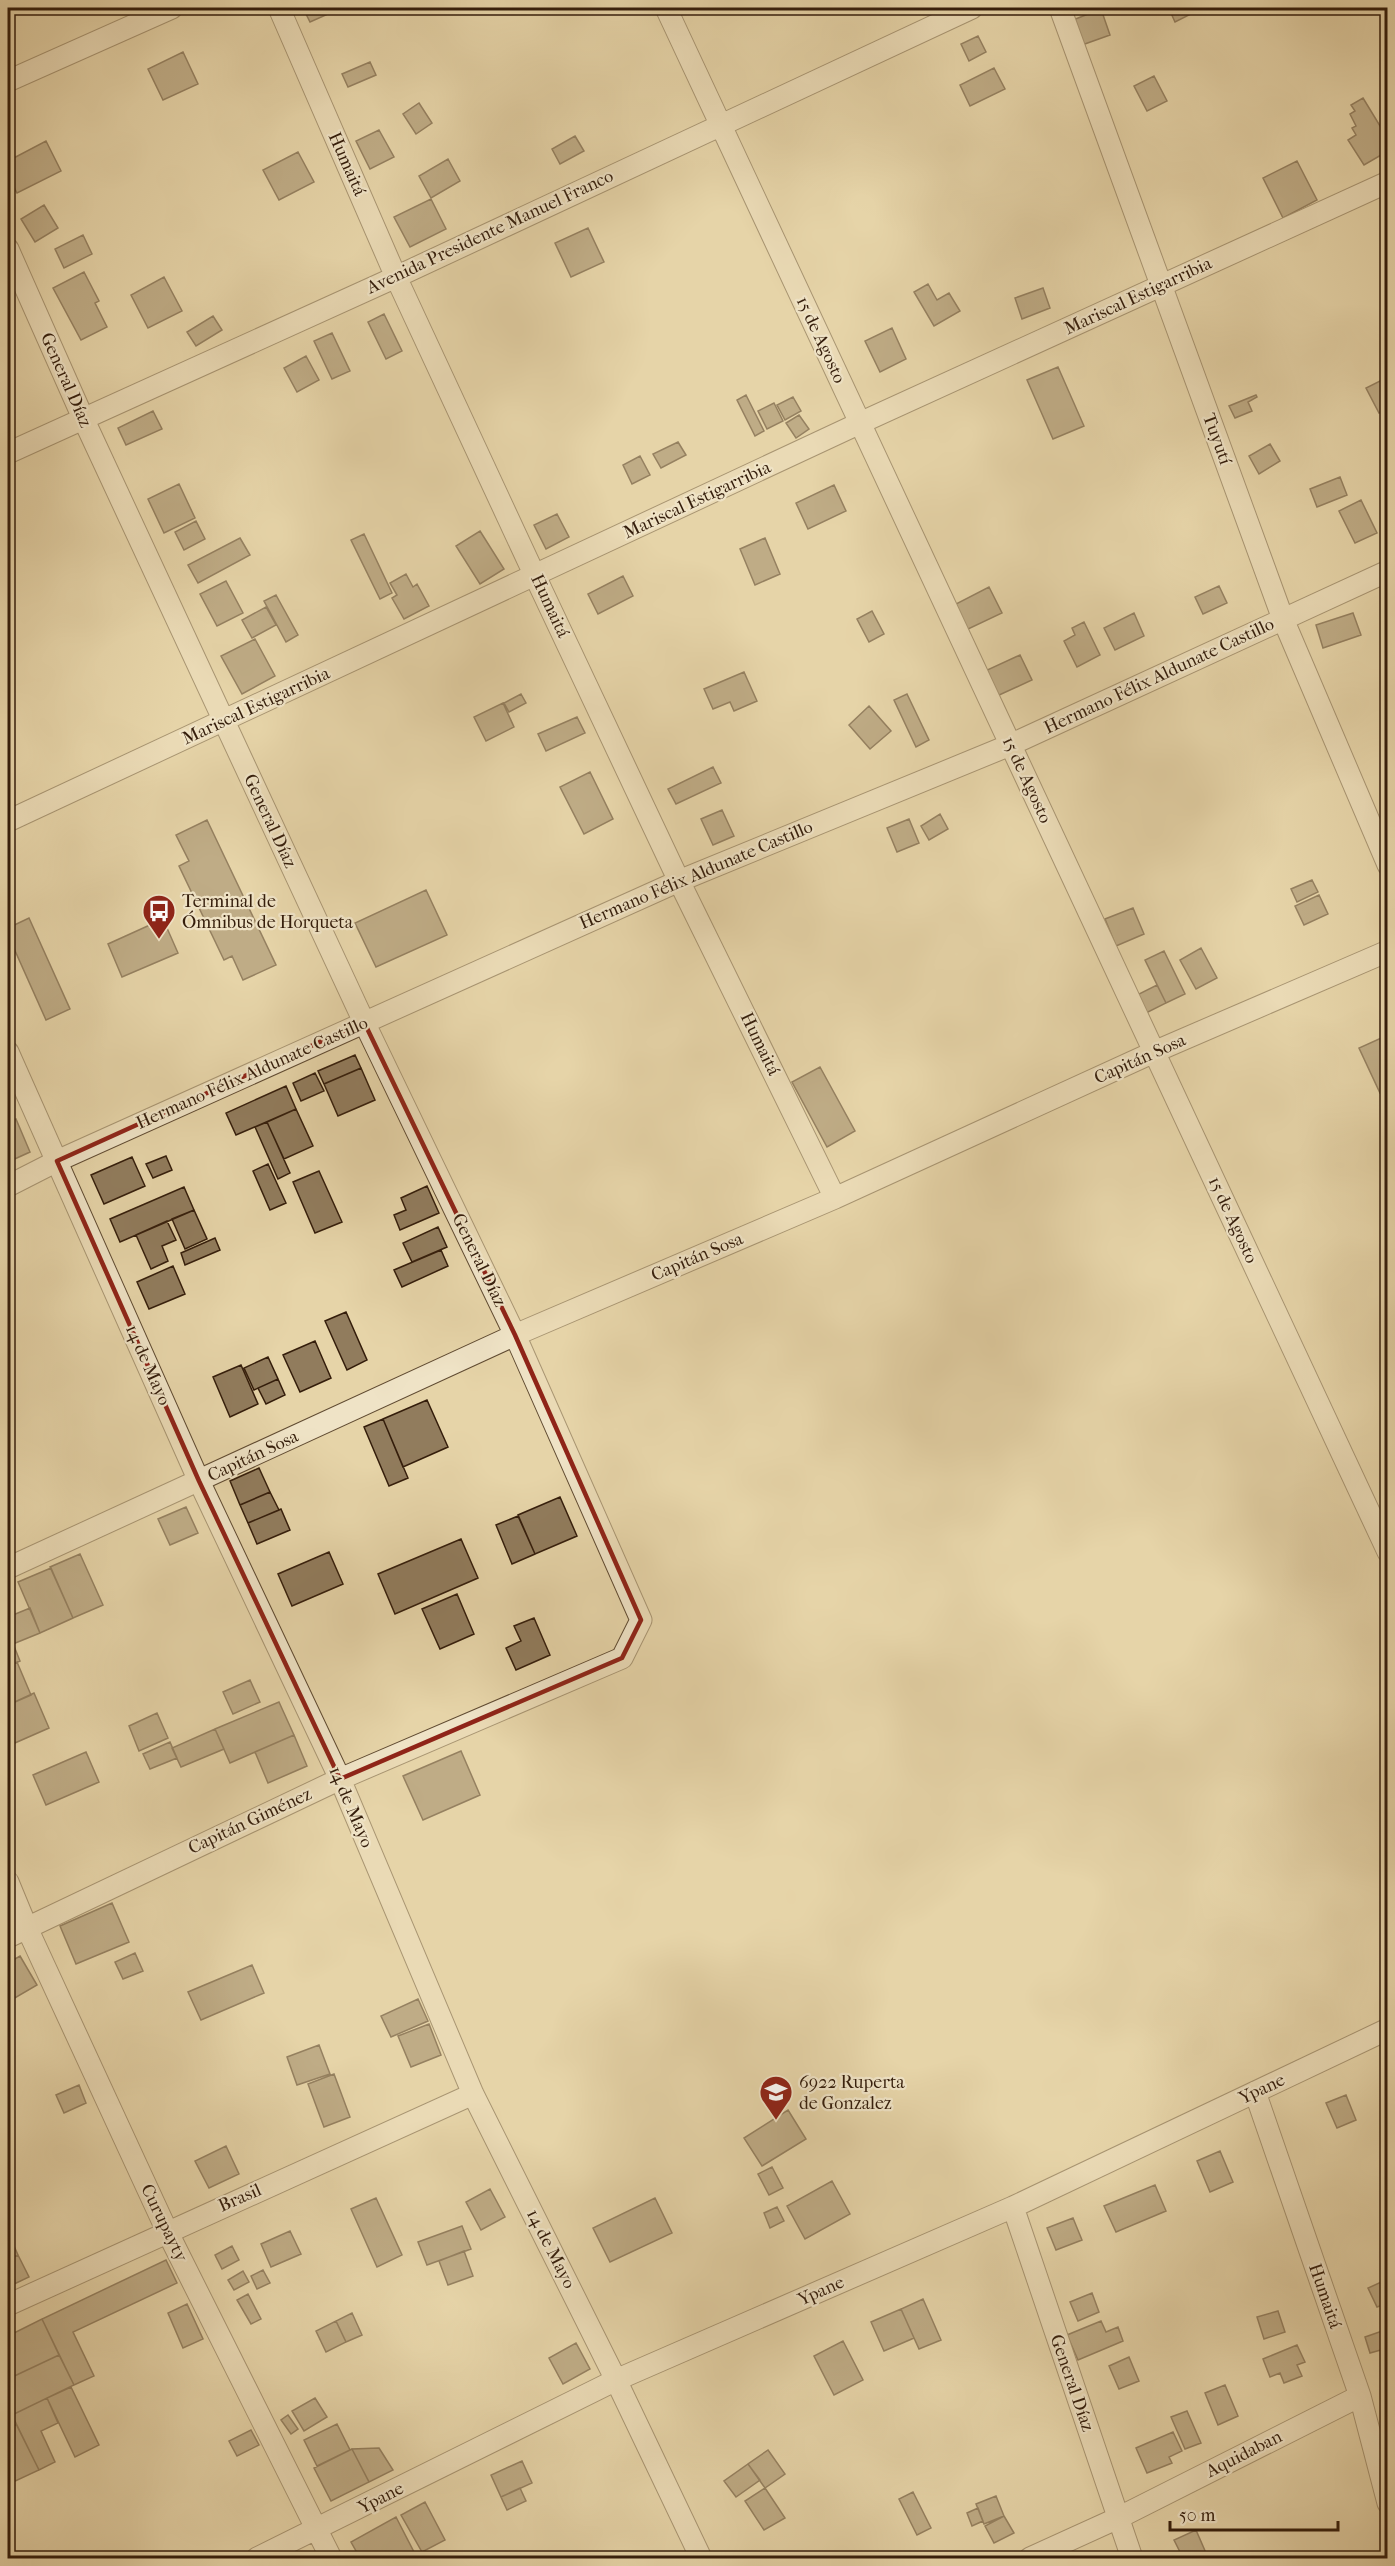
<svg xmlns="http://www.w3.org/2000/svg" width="1395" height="2566" font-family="'IM FELL French Canon',serif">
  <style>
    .building { fill: #917c5d; stroke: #341d0b; stroke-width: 1.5 }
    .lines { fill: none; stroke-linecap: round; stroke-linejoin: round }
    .minor-casing { stroke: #604b32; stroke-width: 23 }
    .minor { stroke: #efe3c6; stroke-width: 21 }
    .marked { fill: none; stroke: #8f2418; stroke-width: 4.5; stroke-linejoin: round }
    .labels { text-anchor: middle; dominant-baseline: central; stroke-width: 4.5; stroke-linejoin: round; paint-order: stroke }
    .street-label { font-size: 18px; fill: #341d0b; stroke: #efe3c6 }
    .poi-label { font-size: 18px; fill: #341d0b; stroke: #efe3c6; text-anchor: start }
  </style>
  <rect width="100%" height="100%" fill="#e6d4a8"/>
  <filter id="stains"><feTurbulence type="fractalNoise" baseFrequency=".00333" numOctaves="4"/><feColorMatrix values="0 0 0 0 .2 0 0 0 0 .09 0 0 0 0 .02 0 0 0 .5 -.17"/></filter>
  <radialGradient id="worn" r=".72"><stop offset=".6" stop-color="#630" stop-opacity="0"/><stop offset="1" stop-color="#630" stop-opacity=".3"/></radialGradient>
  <path class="building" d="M303,8h19l4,7 -16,7z
    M1177,8h16l2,4 -20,10 -5,-11z
    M1101,9l9,26 -28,10 -9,-25z
    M978,36l8,16 -17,9 -8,-17z
    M183,52l15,32 -35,16 -15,-31z
    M370,62l6,13 -28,12 -6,-13z
    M994,68l11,21 -35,17 -10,-21z
    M1154,76l13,25 -20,10 -13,-25z
    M1363,98l25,41v12l-24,14 -16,-25 8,-5 -4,-7 4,-2 -6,-12 5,-3 -4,-6z
    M419,103l13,20 -16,11 -13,-20z
    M379,130l15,27 -24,12 -14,-28z
    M575,136l9,15 -24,13 -8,-15z
    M46,141l15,30 -44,22 -9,-17v-15z
    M298,152l16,30 -35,18 -16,-30z
    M448,159l12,22 -29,17 -12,-22z
    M1297,161l20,39 -34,18 -20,-40z
    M431,199l15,30 -36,18 -16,-30z
    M44,205l14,23 -23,14 -14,-23z
    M588,228l16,34 -33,15 -16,-34z
    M83,235l9,19 -28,14 -9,-19z
    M84,272l15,29 -4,2 12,24 -26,13 -28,-52z
    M164,277l18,34 -34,17 -17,-33z
    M928,284l9,16 12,-7 11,18 -26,15 -20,-34z
    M1043,288l7,20 -28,11 -7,-21z
    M384,314l18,37 -16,8 -18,-37z
    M213,316l9,14 -26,16 -9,-14z
    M892,328l14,31 -26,13 -15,-31z
    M332,333l18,38 -18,8 -18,-38z
    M306,356l13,24 -22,12 -13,-24z
    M1058,367l26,59 -31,13 -26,-59z
    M1388,377v32l-9,4 -13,-25z
    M746,395l18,36 -9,5 -18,-36z
    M1256,395l1,2 -9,5 4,9 -17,7 -6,-12z
    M793,397l8,14 -16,9 -8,-15z
    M774,403l9,18 -16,8 -9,-18z
    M153,411l9,18 -36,16 -8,-17z
    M799,415l10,14 -13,9 -10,-15z
    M678,442l8,13 -25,13 -8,-14z
    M1270,444l10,17 -21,13 -10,-18z
    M640,456l10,19 -18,9 -9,-19z
    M1340,477l7,18 -30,12 -7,-18z
    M179,484l16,34 -31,15 -16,-34z
    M834,485l12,26 -38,18 -12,-26z
    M1361,500l16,33 -22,10 -16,-32z
    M557,514l12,23 -23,12 -12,-24z
    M196,521l9,18 -21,11 -9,-18z
    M480,531l24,38 -24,15 -24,-38z
    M364,534l28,59 -12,6 -29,-59z
    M240,538l10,17 -52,28 -10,-18z
    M765,538l15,36 -25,11 -15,-36z
    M406,574l7,13 4,-3 12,22 -25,13 -12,-21 5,-3 -7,-12z
    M623,576l10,20 -35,18 -10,-20z
    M226,581l17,32 -26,13 -17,-32z
    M1219,586l8,17 -24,11 -8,-17z
    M989,587l13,26 -36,17 -12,-25z
    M276,595l22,40 -12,7 -22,-41z
    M266,607l10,18 -24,13 -10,-18z
    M872,611l12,23 -15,8 -12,-23z
    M1134,613l10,23 -29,14 -11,-22z
    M1353,613l8,22 -38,13 -7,-23z
    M1084,622l16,33 -23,12 -13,-26 11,-6 -3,-7z
    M255,639l20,37 -33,18 -21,-38z
    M1020,655l12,25 -35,16 -12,-25z
    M744,672l13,29 -23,10 -4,-9 -17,7 -9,-20z
    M521,694l5,9 -17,9 -5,-9z
    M907,694l22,46 -13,7 -22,-47z
    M503,703l11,24 -28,14 -12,-24z
    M869,706l22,25 -21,18 -21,-24z
    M577,717l8,16 -39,18 -8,-17z
    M713,767l8,16 -45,21 -8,-15z
    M590,772l23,47 -29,15 -24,-47z
    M722,810l12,26 -21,9 -12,-26z
    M940,814l8,15 -19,11 -8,-14z
    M909,819l10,24 -22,9 -10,-24z
    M207,820l69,145 -33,15 -11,-24 -8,4 -45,-94 10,-5 -13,-26z
    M1312,880l6,12 -21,10 -6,-13z
    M426,890l21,45 -71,32 -21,-44z
    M1319,895l9,19 -24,11 -9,-19z
    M1133,908l11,26 -28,12 -11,-27z
    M29,918l41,91 -24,11 -38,-85v-7z
    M163,919l15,34 -56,24 -14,-33z
    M1201,948l16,30 -21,11 -16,-29z
    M1164,951l21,43 -19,9 -21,-43z
    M1157,985l9,18 -20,10 -9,-18z
    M1388,1035v55l-8,3 -21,-45z
    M355,1055l6,13 -37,16 -6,-13z
    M820,1067l35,64 -28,16 -35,-65z
    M361,1068l14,32 -37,16 -14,-32z
    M315,1073l9,18 -23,10 -8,-18z
    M286,1086l10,23 -60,26 -10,-22z
    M296,1109l17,37 -29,13 -17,-37z
    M16,1119l14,33 -22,10v-40z
    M267,1122l23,51 -12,6 -23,-52z
    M166,1156l6,14 -19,8 -7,-14z
    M132,1157l13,29 -41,18 -13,-29z
    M268,1164l18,39 -16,7 -17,-39z
    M319,1171l23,51 -27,11 -22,-51z
    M427,1186l12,27 -39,17 -6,-15 12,-5 -5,-12z
    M184,1187l10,23 -74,32 -10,-23z
    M194,1210l13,29 -22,10 -13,-30z
    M167,1221l9,19 -14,6 6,15 -17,8 -15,-34z
    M438,1227l9,20 -35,15 -9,-19z
    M215,1238l5,12 -35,15 -4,-12z
    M441,1250l7,16 -46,21 -8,-17z
    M173,1266l12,28 -36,15 -12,-27z
    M346,1312l21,48 -20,10 -22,-49z
    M315,1341l16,37 -31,14 -17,-37z
    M268,1357l10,22 -24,11 -10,-22z
    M241,1365l17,39 -28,13 -17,-40z
    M278,1379l7,16 -19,9 -8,-16z
    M427,1400l21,47 -45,20 -20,-48z
    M383,1419l25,59 -19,8 -25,-59z
    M259,1468l11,24 -30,13 -10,-24z
    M270,1492l9,18 -31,13 -8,-18z
    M560,1497l17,39 -42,18 -17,-39z
    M186,1507l12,26 -28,12 -12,-26z
    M281,1509l9,21 -33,14 -9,-21z
    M518,1516l17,38 -23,10 -16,-39z
    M461,1539l17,39 -83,36 -17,-40z
    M329,1552l14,32 -51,22 -14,-32z
    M80,1554l23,51 -30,13 -23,-51z
    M51,1568l22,50 -33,15 -22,-51z
    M457,1594l17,40 -34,15 -18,-40z
    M30,1608l10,25 -27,11 -5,-13v-14z
    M534,1618l16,37 -34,15 -10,-22 15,-7 -7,-15z
    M8,1631l12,30 -12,5z
    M17,1662l14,33 -23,10v-39z
    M250,1680l10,22 -27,12 -10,-22z
    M34,1693l15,35 -41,18v-41z
    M279,1702l15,33 -64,28 -15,-34z
    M157,1713l11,25 -29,13 -10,-25z
    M215,1729l9,20 -43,18 -9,-19z
    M294,1735l13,31 -39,17 -13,-31z
    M170,1742l7,16 -27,11 -7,-15z
    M461,1751l19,44 -57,25 -20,-44z
    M86,1752l13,30 -53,23 -13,-30z
    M112,1903l17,39 -53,22 -16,-38z
    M135,1953l8,18 -20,8 -8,-17z
    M20,1956l17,29 -29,17v-39z
    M252,1965l12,28 -63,27 -13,-28z
    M418,1999l10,22 -37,16 -10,-21z
    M429,2024l12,31 -30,12 -13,-31z
    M319,2045l11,29 -33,11 -10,-28z
    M334,2074l16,43 -26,10 -16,-43z
    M79,2085l7,18 -22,10 -8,-18z
    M1346,2095l10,25 -19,8 -11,-25z
    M788,2110l18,29 -44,27 -18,-28z
    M226,2146l13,28 -30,14 -14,-27z
    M1220,2151l13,31 -23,10 -13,-31z
    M772,2167l11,21 -14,7 -11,-21z
    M832,2181l18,33 -45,25 -18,-33z
    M1155,2185l11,26 -50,21 -12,-26z
    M490,2189l15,28 -24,13 -15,-28z
    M376,2198l26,57 -25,12 -26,-58z
    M655,2198l17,35 -62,29 -17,-34z
    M777,2207l7,14 -14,7 -6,-15z
    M1073,2218l9,22 -26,10 -9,-22z
    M462,2226l9,23 -44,16 -9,-23z
    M290,2231l11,23 -30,13 -10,-23z
    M8,2233l10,22 -10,5z
    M232,2246l7,14 -17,9 -7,-14z
    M464,2251l9,25 -25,9 -9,-24z
    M18,2255l11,22 -21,10v-27z
    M166,2260l11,23 -104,49 21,44 -20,9 -32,-66z
    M263,2270l7,13 -13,6 -6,-13z
    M243,2271l6,11 -15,8 -6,-10z
    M1388,2279v24l-11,4 -9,-19z
    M1092,2293l7,19 -21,9 -8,-19z
    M248,2294l13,25 -10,5 -14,-24z
    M923,2299l18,41 -22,9 -18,-40z
    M187,2304l16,35 -20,9 -15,-35z
    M901,2309l13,29 -30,13 -13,-29z
    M1278,2311l7,21 -21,7 -7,-22z
    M352,2313l10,22 -16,7 -10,-21z
    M42,2319l17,36 -51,24v-43z
    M336,2321l10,21 -20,10 -10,-21z
    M1101,2321l5,11 12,-5 5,14 -45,19 -11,-25z
    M1385,2330l3,18 -18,5 -5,-16z
    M843,2341l20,39 -29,15 -20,-39z
    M576,2343l14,26 -27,15 -14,-26z
    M1297,2345l8,17 -8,3 5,11 -18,7 -4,-10 -10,4 -7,-18z
    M59,2355l15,30 -66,32v-38z
    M1129,2357l10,24 -20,8 -10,-23z
    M1225,2385l13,31 -20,9 -13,-32z
    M71,2387l28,58 -24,12 -28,-59z
    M47,2398l11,25 -17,8 14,31 -16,8 -27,-55z
    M315,2398l12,19 -23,14 -12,-20z
    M1187,2411l14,32 -16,6 -14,-32z
    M288,2415l10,14 -7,5 -10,-14z
    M16,2424l23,46 -28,13 -3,-7v-48z
    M337,2424l13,26 -33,16 -13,-26z
    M251,2430l8,15 -22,11 -8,-15z
    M1173,2432l9,19 -13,6 3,6 -25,10 -11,-25z
    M379,2448l14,22 -24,12 -17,-33z
    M352,2449l17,33 -38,19 -17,-33z
    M768,2450l17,24 -20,14 -17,-24z
    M522,2461l10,22 -31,14 -10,-22z
    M748,2464l12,16 -24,17 -12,-16z
    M520,2488l6,13 -19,9 -6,-13z
    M765,2488l20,30 -21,12 -19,-29z
    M913,2492l18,36 -14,7 -18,-36z
    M996,2496l8,20 -20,8 -8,-20z
    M425,2502l20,38 -23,12 -21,-37z
    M978,2508l5,13 -11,5 -5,-13z
    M1004,2516l10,17 -20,10 -9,-17z
    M396,2517l19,37 -8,4h-47l-9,-16z
    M1196,2530l10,23 -12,5h-11l-9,-18z"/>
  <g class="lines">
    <g class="minor-casing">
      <path id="minor" d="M279,8l117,269 139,299 144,305 156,317
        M666,8l722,1544
        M1060,8l223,611 105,246
        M8,81l164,-73
        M8,249l75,169 281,604 151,313 126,285 -19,38 -282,121 -332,158
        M8,453l388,-176 576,-269
        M8,821l852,-398 528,-241
        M8,1052l191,429 141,298 133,315 143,286 85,178
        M8,1186l49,-25 622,-280 331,-136 378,-174
        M8,1568l507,-233 320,-137 319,-146 234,-101
        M8,1882l19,46 140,303 164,327
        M1255,2092l105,304 28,107
        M1013,2207l119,351
        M8,2305l465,-211
        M257,2558l359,-178 397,-173 375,-178
        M1030,2558l88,-40 242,-122"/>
    </g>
    <use href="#minor" class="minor"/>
  </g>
  <path d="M0 0H1395V2566H0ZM364,1022l151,313 126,285 -19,38 -282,121 -141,-298 -142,-320z" fill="#e6d4a8" fill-opacity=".55" fill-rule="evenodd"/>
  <path class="marked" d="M364,1022l151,313 126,285 -19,38 -282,121 -141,-298 -142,-320z"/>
  <defs>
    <g id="bus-pin" transform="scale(1.725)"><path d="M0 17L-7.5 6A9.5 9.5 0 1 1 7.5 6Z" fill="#8f2418" stroke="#efe3c6"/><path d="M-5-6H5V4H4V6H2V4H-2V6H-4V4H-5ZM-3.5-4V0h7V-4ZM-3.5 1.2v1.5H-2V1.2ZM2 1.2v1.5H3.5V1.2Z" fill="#fff"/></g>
    <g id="school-pin" transform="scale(1.725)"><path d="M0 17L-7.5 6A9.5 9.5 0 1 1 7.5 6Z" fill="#8f2418" stroke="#efe3c6"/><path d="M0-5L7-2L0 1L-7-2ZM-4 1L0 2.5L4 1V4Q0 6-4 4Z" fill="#fff"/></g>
  </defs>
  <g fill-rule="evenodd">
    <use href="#bus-pin" x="159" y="911"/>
    <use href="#school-pin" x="776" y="2092"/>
  </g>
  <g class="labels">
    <g class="street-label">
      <text transform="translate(347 164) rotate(66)">Humaitá</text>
      <text transform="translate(490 232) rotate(-25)">Avenida Presidente Manuel Franco</text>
      <text transform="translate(1138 296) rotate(-25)">Mariscal Estigarribia</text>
      <text transform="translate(821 340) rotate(65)">15 de Agosto</text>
      <text transform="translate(66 380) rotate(66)">General Díaz</text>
      <text transform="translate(1217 439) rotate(70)">Tuyutí</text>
      <text transform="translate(697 500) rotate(-25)">Mariscal Estigarribia</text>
      <text transform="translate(550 606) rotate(65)">Humaitá</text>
      <text transform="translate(1159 676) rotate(-25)">Hermano Félix Aldunate Castillo</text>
      <text transform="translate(256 706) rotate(-25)">Mariscal Estigarribia</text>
      <text transform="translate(1027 780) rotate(65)">15 de Agosto</text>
      <text transform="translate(270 821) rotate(65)">General Díaz</text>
      <text transform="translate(696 875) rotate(-23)">Hermano Félix Aldunate Castillo</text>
      <text transform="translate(760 1044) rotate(64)">Humaitá</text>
      <text transform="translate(1140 1059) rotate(-24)">Capitán Sosa</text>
      <text transform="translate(252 1073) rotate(-24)">Hermano Félix Aldunate Castillo</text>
      <text transform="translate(1233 1220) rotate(65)">15 de Agosto</text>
      <text transform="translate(697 1257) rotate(-23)">Capitán Sosa</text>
      <text transform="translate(479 1260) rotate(64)">General Díaz</text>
      <text transform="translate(148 1365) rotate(66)">14 de Mayo</text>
      <text transform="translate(253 1456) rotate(-25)">Capitán Sosa</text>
      <text transform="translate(351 1807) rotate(67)">14 de Mayo</text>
      <text transform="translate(250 1821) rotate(-25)">Capitán Giménez</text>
      <text transform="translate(1262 2089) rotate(-25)">Ypane</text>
      <text transform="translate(240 2198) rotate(-24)">Brasil</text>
      <text transform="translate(164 2223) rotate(64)">Curupayty</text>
      <text transform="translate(551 2249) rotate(63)">14 de Mayo</text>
      <text transform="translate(821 2291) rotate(-24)">Ypane</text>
      <text transform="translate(1325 2296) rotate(71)">Humaitá</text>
      <text transform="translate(1072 2383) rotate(71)">General Díaz</text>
      <text transform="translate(1244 2454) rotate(-27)">Aquidaban</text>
      <text transform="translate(381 2498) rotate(-27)">Ypane</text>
    </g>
    <g class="poi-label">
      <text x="182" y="901">Terminal de<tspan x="182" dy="21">Ómnibus de Horqueta</tspan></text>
      <text x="799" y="2082">6922 Ruperta<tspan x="799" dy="21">de Gonzalez</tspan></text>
    </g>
  </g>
  <rect width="1395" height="2566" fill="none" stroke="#e6d4a8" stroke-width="30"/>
  <rect x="9" y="9" width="1377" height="2548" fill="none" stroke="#341d0b" stroke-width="3"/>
  <rect x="15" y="15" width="1365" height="2536" fill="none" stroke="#341d0b" stroke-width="1.5"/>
  <path d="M1170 2521v9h168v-9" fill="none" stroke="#341d0b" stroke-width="3"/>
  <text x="1179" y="2521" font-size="18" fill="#341d0b" stroke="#efe3c6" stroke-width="4.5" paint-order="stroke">50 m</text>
  <rect width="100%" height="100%" filter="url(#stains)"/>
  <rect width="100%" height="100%" fill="url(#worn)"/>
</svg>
